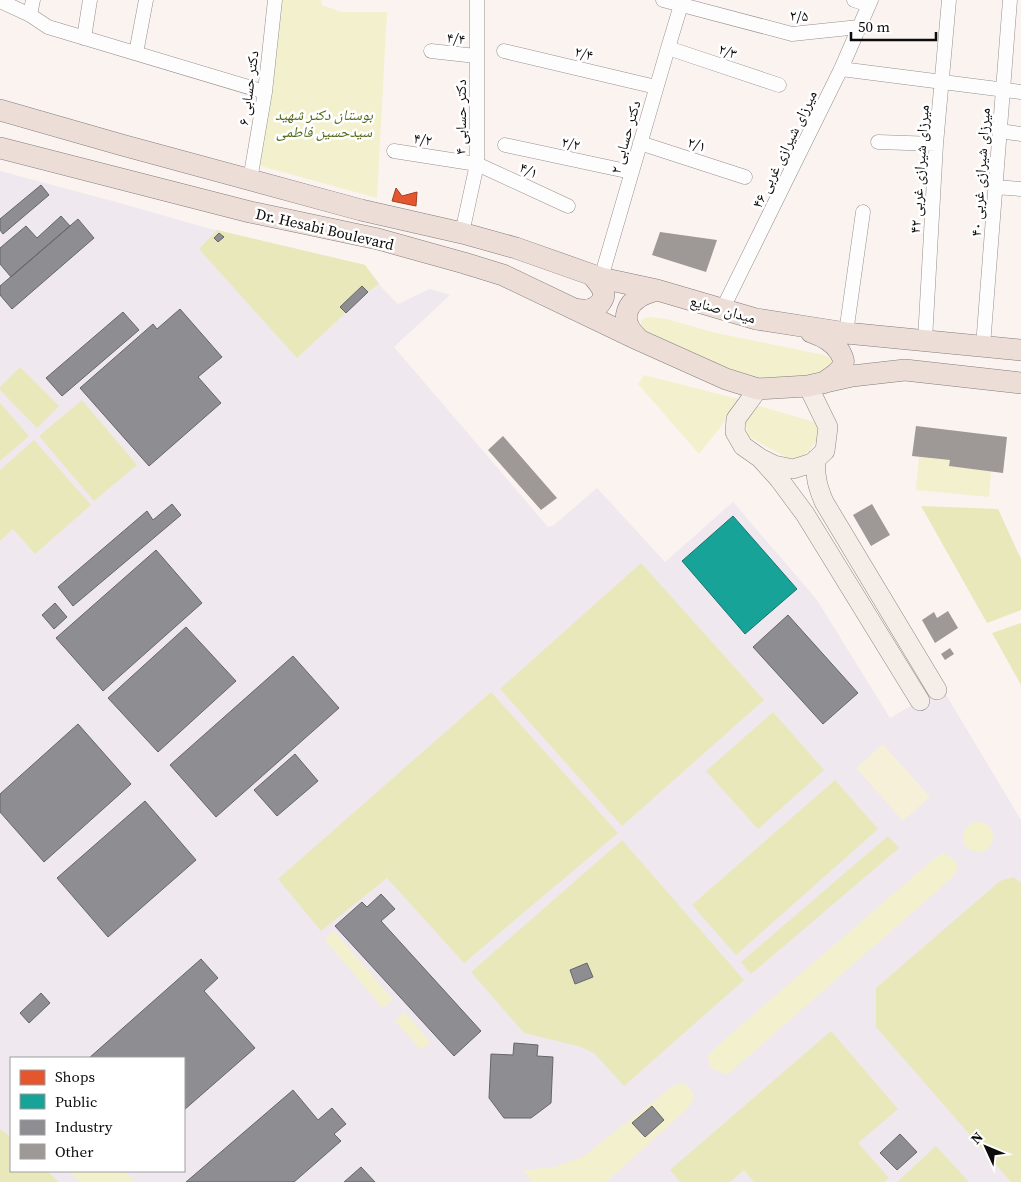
<svg xmlns="http://www.w3.org/2000/svg" width="1021" height="1182" font-family="'Source Serif 4','Noto Naskh Arabic',serif">
  <style>
    .industrial { fill: #efe8ee; fill-rule: evenodd }
    .green { fill: #f3f0ce }
    .forest { fill: #e9e8bb }
    .pitch { fill: #f7f0d8 }
    .shops { fill: #e4572e; stroke: #a34024 }
    .public { fill: #17a398; stroke: #14766e }
    .industry { fill: #8d8d92; stroke: #66666a }
    .building { fill: #9e9896 }
    .lines { fill: none; stroke-linecap: round; stroke-linejoin: round }
    .street-casing { stroke: #94908f; stroke-width: 15 }
    .secondary-casing { stroke: #8a8785; stroke-width: 20 }
    .primary-casing { stroke: #817d7c; stroke-width: 22 }
    .street { stroke: #fefdfd; stroke-width: 14 }
    .secondary { stroke: #f5ede8; stroke-width: 19 }
    .primary { stroke: #edddd7; stroke-width: 21 }
    .labels { text-anchor: middle; dominant-baseline: central; stroke-width: 5; stroke-linejoin: round; paint-order: stroke }
    .street-label { font-size: 15px; fill: #0c0c0c; stroke: #fff }
    .park-label { font-size: 15px; font-style: italic; fill: #506a17; stroke: #fff }
  </style>
  <rect width="100%" height="100%" fill="#fbf3f0"/>
  <path class="industrial" d="M0,171l116,31 91,26 158,37 18,24 15,15 32,-15 20,6 -56,52 154,180 6,-2 43,-37 68,74 68,-60 84,98 73,118 52,-30 79,132v362h-1021zM11,1058h173v113h-173z"/>
  <path class="green" d="M280,0h41l1,5 19,7h46l-10,186 -120,-33z
    M648,317l19,2 45,13 112,23 9,4 -1,8 -32,12 -37,3 -62,-25 -55,-24 -5,-7v-6z
    M644,375l98,25 -43,54 -61,-70z
    M759,406l55,16 4,6 1,11 -15,17 -9,6 -6,-3 -40,-22 -5,-17z
    M919,457l31,3v6l41,5 -2,26 -73,-7z
    M963 837a15 15 0 1 1 30 0a15 15 0 1 1-30 0Z
    M943,853c20,10 17,17 3,30l-219,192 -16,-7 -3,-12 9,-10 218,-188z
    M334,931l59,69 -10,8 -59,-69z
    M405,1012l25,30 -9,8 -26,-29z
    M681,1084l7,1 6,11 -4,10 -84,76h-73l-10,-12 31,-3 29,-10 91,-72z
    M69,1171h55l11,11h-55z"/>
  <path class="forest" d="M217,230l148,35 14,19 -11,8 -71,66 -98,-109z
    M20,367l39,39 -22,22 -37,-38v-3z
    M82,400l55,65 -43,36 -55,-65z
    M0,403l29,33 -29,25z
    M34,440l57,65 -56,49 -22,-25 -13,12v-71z
    M921,506l77,3 23,50v51l-34,13z
    M641,563l123,137 -142,126 -122,-137z
    M1021,623v62l-29,-52z
    M491,692l127,141 -154,130 -77,-85 -66,53 -43,-52z
    M773,712l51,58 -66,59 -52,-58z
    M835,780l43,49 -142,126 -44,-50z
    M888,836l11,12 -148,126 -10,-12z
    M622,840l122,140 -120,106 -30,-33 -16,-7 -54,-13 -53,-61z
    M1014,877l7,6v299h-10l-135,-155v-39l124,-107z
    M831,1031l67,78 -40,34 31,35 -5,4h-130l-10,-12 -14,12h-50l-10,-12z
    M0,1129l11,8v34h36l12,11h-59z
    M936,1146l33,36h-72z"/>
  <path class="pitch" d="M883,744l47,53 -27,24 -47,-53z"/>
  <path class="shops" d="M396,188l6,8 15,-4 -1,14 -24,-5z"/>
  <path class="public" d="M733,516l64,73 -52,45 -63,-73z"/>
  <path class="industry" d="M41,185l8,10 -46,39 -3,-4v-11z
    M61,216l9,10 -59,51 -11,-13v-16l26,-22 11,12z
    M78,219l16,19 -82,71 -12,-14v-9z
    M219,233l5,4 -6,5 -4,-4z
    M362,286l6,6 -22,21 -6,-6z
    M180,309l42,48 -24,20 23,26 -72,63 -69,-78 73,-64 4,5z
    M123,312l16,18 -77,66 -16,-18z
    M172,504l9,11 -108,91 -15,-19 89,-76 6,9z
    M156,550l46,53 -99,88 -47,-53z
    M55,603l12,14 -13,12 -12,-14z
    M788,615l70,78 -35,31 -70,-77z
    M186,627l50,54 -78,71 -50,-54z
    M293,656l46,52 -123,109 -46,-52z
    M78,724l53,60 -87,78 -44,-50v-18z
    M295,754l23,27 -41,35 -23,-26z
    M145,801l51,59 -88,77 -51,-59z
    M381,894l14,15 -14,12 100,110 -27,25 -119,-130 27,-24 5,5z
    M201,959l17,19 -14,13 51,57 -71,62v-52h-95z
    M587,963l6,14 -18,7 -5,-14z
    M41,993l9,10 -21,20 -9,-10z
    M514,1043l24,2 -1,11 16,1 -2,46 -20,15h-27l-15,-20 2,-44 22,1z
    M293,1090l25,30 14,-12 14,16 -12,10 7,7 -47,41h-108z
    M652,1106l12,14 -19,17 -13,-14z
    M900,1134l17,18 -20,18 -17,-17z
    M361,1167l14,15h-31z"/>
  <path class="building" d="M660,232l57,8 -11,32 -54,-17z
    M916,426l91,11 -4,36 -54,-7 1,-6 -38,-4z
    M503,436l54,62 -16,12 -53,-60z
    M872,504l18,31 -19,11 -18,-31z
    M948,611l10,17 -23,15 -13,-23 12,-8 3,6z
    M950,648l4,6 -9,6 -4,-6z"/>
  <g class="lines">
    <g class="street-casing">
      <path id="street" d="M663,0l129,34 67,-7
        M854,0l15,5
        M0,1l30,14 18,12 217,65
        M30,15l3,-15
        M84,38l6,-38
        M668,48l111,37
        M431,51l45,5
        M504,51l152,36
        M136,53l10,-53
        M841,69l180,23
        M1000,131l21,3
        M878,142l58,2
        M640,143l105,34
        M505,145l126,27
        M394,151l83,13 91,42
        M250,180l15,-88 10,-92
        M995,187l26,2
        M462,233l15,-69v-164
        M601,278l67,-230 13,-43
        M722,310l119,-241 30,-69
        M846,333l17,-121
        M925,340l11,-196 13,-144
        M983,346l27,-346"/>
    </g>
    <g class="secondary-casing">
      <path id="secondary" d="M758,389l-22,30 -1,13 8,14 17,12 14,7 19,4 19,-6 13,-12 3,-24 -20,-41
        M760,458l19,21 26,35 115,187
        M816,459c-1,18 1,26 8,43l113,188"/>
    </g>
    <g class="primary-casing">
      <path id="primary" d="M0,110l122,35 239,65 101,23 54,15 85,30 56,12 99,29 90,14 175,17
        M0,148l250,64 128,27 86,24 39,12 136,65 87,39 32,10 50,-3 44,-10 53,-6 116,13
        M572,308c10,3 22,4 29,-6 2,-3 4,-7 2,-11 -2,-6 -7,-11 -11,-16
        M811,332c12,4 22,9 29,20 3,6 5,9 2,15 -4,7 -12,11 -19,16
        M639,340c-3,-4 -8,-8 -10,-13 -6,-10 -1,-23 9,-29 5,-4 13,-6 19,-8"/>
    </g>
    <use href="#street" class="street"/>
    <use href="#secondary" class="secondary"/>
    <use href="#primary" class="primary"/>
  </g>
  <g class="labels">
    <g class="street-label">
      <text x="799" y="15">۲/۵</text>
      <text transform="translate(456 38) rotate(6)">۴/۴</text>
      <text transform="translate(728 51) rotate(19)">۲/۳</text>
      <text transform="translate(584 53) rotate(14)">۲/۴</text>
      <text transform="translate(248 88) rotate(-82)">۶ دکتر حسابی</text>
      <text transform="translate(460 117) rotate(-90)">دکتر حسابی ۴</text>
      <text transform="translate(625 137) rotate(-74)">دکتر حسابی ۲</text>
      <text transform="translate(423 139) rotate(9)">۴/۲</text>
      <text transform="translate(571 143) rotate(12)">۲/۲</text>
      <text transform="translate(697 144) rotate(18)">۲/۱</text>
      <text transform="translate(784 149) rotate(-64)">میرزای شیرازی غربی ۴۶</text>
      <text transform="translate(919 169) rotate(-86)">میرزای شیرازی غربی ۴۲</text>
      <text transform="translate(529 170) rotate(25)">۴/۱</text>
      <text transform="translate(980 172) rotate(-86)">میرزای شیرازی غربی ۴۰</text>
      <text transform="translate(325 229) rotate(13)">Dr. Hesabi Boulevard</text>
      <text transform="translate(723 309) rotate(16)">میدان صنایع</text>
    </g>
    <g class="park-label">
      <text x="324" y="114">بوستان دکتر شهید<tspan x="324" dy="17">سیدحسین فاطمی</tspan></text>
    </g>
  </g>
  <rect x="10" y="1057" width="175" height="115" fill="#ffffff" stroke="#9e9e9e"/>
  <rect x="20" y="1070" width="25" height="15" fill="#e4572e" stroke="#9e9e9e"/>
  <text x="55" y="1082" font-size="15" fill="#0c0c0c">Shops</text>
  <rect x="20" y="1094" width="25" height="15" fill="#17a398" stroke="#9e9e9e"/>
  <text x="55" y="1107" font-size="15" fill="#0c0c0c">Public</text>
  <rect x="20" y="1120" width="25" height="15" fill="#8d8d92" stroke="#9e9e9e"/>
  <text x="55" y="1132" font-size="15" fill="#0c0c0c">Industry</text>
  <rect x="20" y="1144" width="25" height="15" fill="#9e9896" stroke="#9e9e9e"/>
  <text x="55" y="1157" font-size="15" fill="#0c0c0c">Other</text>
  <g transform="translate(986 1147) rotate(314)" stroke="#ffffff" stroke-width="4" paint-order="stroke">
  <path d="M0-4L9 19L0 12L-9 19Z" fill="#0c0c0c"/>
  <text y="-8" font-size="14" font-weight="bold" text-anchor="middle" fill="#0c0c0c">N</text>
  </g>
  <path d="M851 32v8h85v-8" fill="none" stroke="#0c0c0c" stroke-width="2.5"/>
  <text x="858" y="32" font-size="15" fill="#0c0c0c" stroke="#ffffff" stroke-width="4" paint-order="stroke">50 m</text>
</svg>
